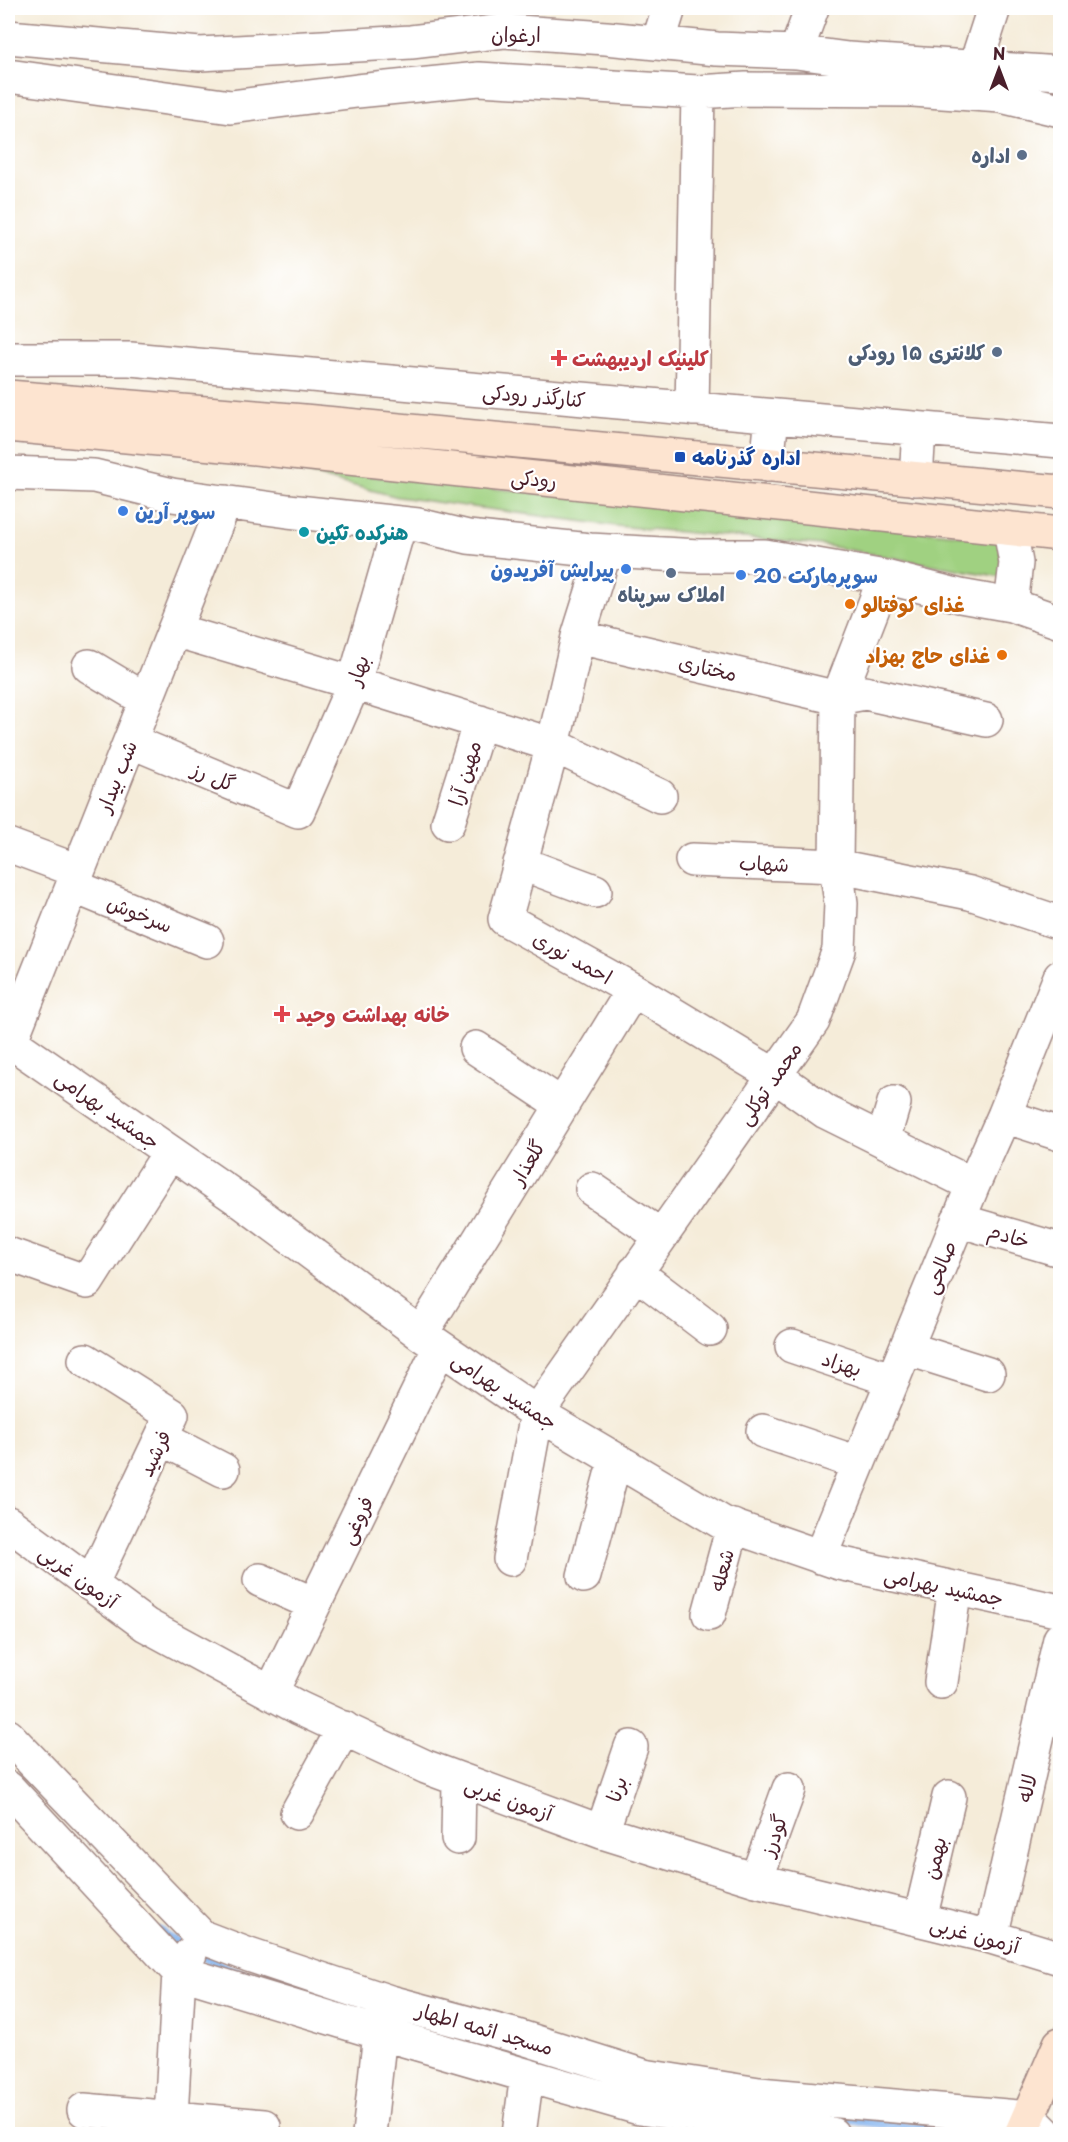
<svg xmlns="http://www.w3.org/2000/svg" width="1068" height="2142" font-family="'Playpen Sans','Playpen Sans Arabic',sans-serif">
  <style>
    .green { fill: #a0d181; stroke: #757856; stroke-width: 1.5 }
    .lines { fill: none; stroke-linecap: round; stroke-linejoin: round }
    .stream { stroke: #83b4ef; stroke-width: 10 }
    .street-casing { stroke: #a08682; stroke-width: 36 }
    .secondary-casing { stroke: #a08682; stroke-width: 36 }
    .street { stroke: #fff; stroke-width: 33 }
    .secondary { stroke: #fde4d0; stroke-width: 33 }
    .service-dot { fill: #5c6f8a; stroke: #fff; stroke-width: 2 }
    .health-dot { fill: #e0444e; stroke: #fff; stroke-width: 2 }
    .transit-dot { fill: #1a4fb4; stroke: #fff; stroke-width: 2 }
    .shop-dot { fill: #3f7fe0; stroke: #fff; stroke-width: 2 }
    .culture-dot { fill: #0f9aa8; stroke: #fff; stroke-width: 2 }
    .food-dot { fill: #e8710a; stroke: #fff; stroke-width: 2 }
    .labels { text-anchor: middle; dominant-baseline: central; stroke-width: 4.5; stroke-linejoin: round; paint-order: stroke }
    .street-label { font-size: 20px; fill: #4a1f2b; stroke: #fff }
    .service-label { font-size: 20px; font-weight: bold; fill: #4e5e75; stroke: #fff; text-anchor: end }
    .health-label { font-size: 20px; font-weight: bold; fill: #be3a42; stroke: #fff; text-anchor: start }
    .transit-label { font-size: 20px; font-weight: bold; fill: #164399; stroke: #fff; text-anchor: start }
    .shop-label { font-size: 20px; font-weight: bold; fill: #366cbe; stroke: #fff; text-anchor: start }
    .culture-label { font-size: 20px; font-weight: bold; fill: #0d838f; stroke: #fff; text-anchor: start }
    .food-label { font-size: 20px; font-weight: bold; fill: #c56008; stroke: #fff; text-anchor: start }
  </style>
  <rect width="100%" height="100%" fill="#fff"/>
  <filter id="ink" filterUnits="userSpaceOnUse"><feTurbulence type="fractalNoise" baseFrequency=".0167" numOctaves="2"/><feDisplacementMap in="SourceGraphic" scale="12" xChannelSelector="R" yChannelSelector="G"/><feConvolveMatrix kernelMatrix="1 2 1 2 8 2 1 2 1" color-interpolation-filters="sRGB"/></filter>
  <filter id="wash" filterUnits="userSpaceOnUse"><feTurbulence type="fractalNoise" baseFrequency=".008" numOctaves="4" result="noise"/><feDisplacementMap in="SourceGraphic" scale="24" xChannelSelector="R" yChannelSelector="G"/><feGaussianBlur stdDeviation="1.35" result="paint"/><feColorMatrix in="noise" values="0 0 0 0 0 0 0 0 0 0 0 0 0 0 0 0 0 1.4 0 .05"/><feComposite in="paint" operator="in"/></filter>
  <g filter="url(#wash)">
    <rect width="100%" height="100%" fill="#f5ecd9"/>
    <path class="green" d="M281,467l719,72 2,38 -180,-32 -206,-19 -218,-29z"/>
    <g class="lines">
      <path class="stream" d="M160,1931l5,5 66,35 120,35
        M453,2036l120,35
        M821,2116l152,18"/>
    </g>
  </g>
  <g filter="url(#ink)">
    <g class="lines">
      <g class="street-casing">
        <path id="street" d="M8,37l192,17 211,-12 93,-11 102,7 111,11 79,3 52,7 212,14
          M658,43l11,-35
          M796,52l16,-44
          M975,67l19,-59
          M8,76l223,31 126,-16 122,-12 219,13 48,-3 167,1 88,6 59,14
          M8,359h122l930,82
          M692,409l6,-317
          M767,465l5,-49
          M8,473l86,3 78,19 116,16 130,14 50,12 122,13 109,6h66l120,21 75,19 51,9 49,17
          M916,479l3,-50
          M1010,530l6,33 -5,42
          M605,551l-27,86 -25,108 -48,174 128,71 141,85 52,37 147,73
          M174,630l180,53 199,62 107,51
          M578,637l260,61 27,-5 121,27
          M89,666l57,34
          M130,741l168,70 56,-128 46,-160
          M448,823l32,-101
          M8,845l70,26
          M692,860l144,6 134,27 90,30
          M520,863l75,28
          M73,886l134,55
          M8,1040l233,161 180,133 116,79 186,110 116,40 221,48
          M8,1048l217,-546
          M476,1048l86,57
          M1004,1116l56,18
          M883,1140l11,-37
          M592,1189l69,47
          M958,1220l102,30
          M8,1254l79,28 83,-130
          M635,1272l75,57
          M421,1334l212,-344
          M792,1346l101,34
          M906,1348l82,26
          M85,1360l87,55 -81,170
          M763,1431l95,32
          M161,1438l62,32
          M8,1523l138,102 153,83 127,59 176,65 154,48 235,57 69,21
          M820,1557l153,-372 31,-69 56,-139
          M510,1559l27,-146 276,-392 26,-71 2,-47 -5,-37 2,-168 47,-121
          M584,1576l31,-116
          M260,1580l54,24
          M709,1614l24,-88
          M941,1682l14,-94
          M271,1693l169,-346
          M8,1736l194,201 47,18 141,47 127,34 127,40 115,18 271,24 16,16
          M8,1788l171,184 201,61 259,75 193,26
          M297,1813l47,-85
          M602,1832l29,-85
          M458,1838l1,-57
          M756,1880l33,-91
          M920,1919l29,-122
          M991,1937l69,-298
          M84,2110l180,16
          M171,2117l8,-145 11,-18
          M369,2134l11,-101 7,-21
          M519,2134l8,-59"/>
      </g>
      <g class="secondary-casing">
        <path id="secondary" d="M8,397l296,24 756,71
          M8,425l237,22 815,87
          M1021,2134l39,-90"/>
      </g>
      <use href="#street" class="street"/>
      <use href="#secondary" class="secondary"/>
    </g>
  </g>
  <g class="service-dot">
    <circle cx="1022" cy="155" r="6"/>
    <circle cx="997" cy="352" r="6"/>
    <circle cx="671" cy="573" r="6"/>
  </g>
  <g class="health-dot">
    <path d="M556 349h6v6h6v6h-6v6h-6v-6h-6v-6h6z"/>
    <path d="M279 1005h6v6h6v6h-6v6h-6v-6h-6v-6h6z"/>
  </g>
  <rect class="transit-dot" x="674" y="451" width="12" height="12" rx="3"/>
  <g class="shop-dot">
    <circle cx="123" cy="511" r="6"/>
    <circle cx="626" cy="569" r="6"/>
    <circle cx="741" cy="575" r="6"/>
  </g>
  <circle class="culture-dot" cx="304" cy="532" r="6"/>
  <g class="food-dot">
    <circle cx="850" cy="604" r="6"/>
    <circle cx="1002" cy="655" r="6"/>
  </g>
  <g class="labels">
    <g class="street-label">
      <text x="516" y="34">ارغوان</text>
      <text transform="translate(534 395) rotate(5)">کنارگذر رودکی</text>
      <text transform="translate(534 478) rotate(6)">رودکی</text>
      <text transform="translate(708 667) rotate(13)">مختاری</text>
      <text transform="translate(357 670) rotate(-72)">بهار</text>
      <text transform="translate(464 773) rotate(-73)">مهین آرا</text>
      <text transform="translate(116 776) rotate(-68)">شب بیدار</text>
      <text transform="translate(214 776) rotate(23)">گل رز</text>
      <text transform="translate(764 863) rotate(2)">شهاب</text>
      <text transform="translate(140 913) rotate(22)">سرخوش</text>
      <text transform="translate(573 957) rotate(29)">احمد نوری</text>
      <text transform="translate(769 1083) rotate(-55)">محمد توکلی</text>
      <text transform="translate(108 1109) rotate(35)">جمشید بهرامی</text>
      <text transform="translate(527 1162) rotate(-59)">گلعذار</text>
      <text transform="translate(1009 1235) rotate(17)">خادم</text>
      <text transform="translate(939 1267) rotate(-68)">صالحی</text>
      <text transform="translate(842 1363) rotate(18)">بهزاد</text>
      <text transform="translate(505 1390) rotate(34)">جمشید بهرامی</text>
      <text transform="translate(154 1453) rotate(-65)">فرشید</text>
      <text transform="translate(356 1520) rotate(-64)">فروغی</text>
      <text transform="translate(721 1570) rotate(-75)">شعله</text>
      <text transform="translate(79 1576) rotate(36)">آزمون غربی</text>
      <text transform="translate(944 1586) rotate(12)">جمشید بهرامی</text>
      <text transform="translate(1026 1788) rotate(-77)">لاله</text>
      <text transform="translate(616 1789) rotate(-71)">برنا</text>
      <text transform="translate(509 1798) rotate(20)">آزمون غربی</text>
      <text transform="translate(773 1835) rotate(-70)">گودرز</text>
      <text transform="translate(934 1858) rotate(-77)">بهمن</text>
      <text transform="translate(975 1934) rotate(15)">آزمون غربی</text>
      <text transform="translate(485 2028) rotate(16)">مسجد ائمه اطهار</text>
    </g>
    <g class="service-label">
      <text x="1010" y="155">اداره</text>
      <text x="985" y="352">کلانتری ۱۵ رودکی</text>
      <text x="671" y="594" text-anchor="middle">املاک سرپناه</text>
    </g>
    <g class="health-label">
      <text x="572" y="358">کلینیک اردیبهشت</text>
      <text x="296" y="1014">خانه بهداشت وحید</text>
    </g>
    <g class="transit-label">
      <text x="692" y="457">اداره گذرنامه</text>
    </g>
    <g class="shop-label">
      <text x="135" y="511">سوپر آرین</text>
      <text x="614" y="569" text-anchor="end">پیرایش آفریدون</text>
      <text x="753" y="575">سوپرمارکت 20</text>
    </g>
    <g class="culture-label">
      <text x="316" y="532">هنرکده تکین</text>
    </g>
    <g class="food-label">
      <text x="862" y="604">غذای کوفتالو</text>
      <text x="990" y="655" text-anchor="end">غذای حاج بهزاد</text>
    </g>
  </g>
  <rect width="1068" height="2142" fill="none" stroke="#fff" stroke-width="30"/>
  <g transform="translate(999 69)" stroke="#ffffff" stroke-width="4.5" paint-order="stroke">
  <path d="M0-4.5L10 22L0 15L-10 22Z" fill="#4a1f2b"/>
  <text y="-9" font-size="16" font-weight="bold" text-anchor="middle" fill="#4a1f2b">N</text>
  </g>
</svg>
